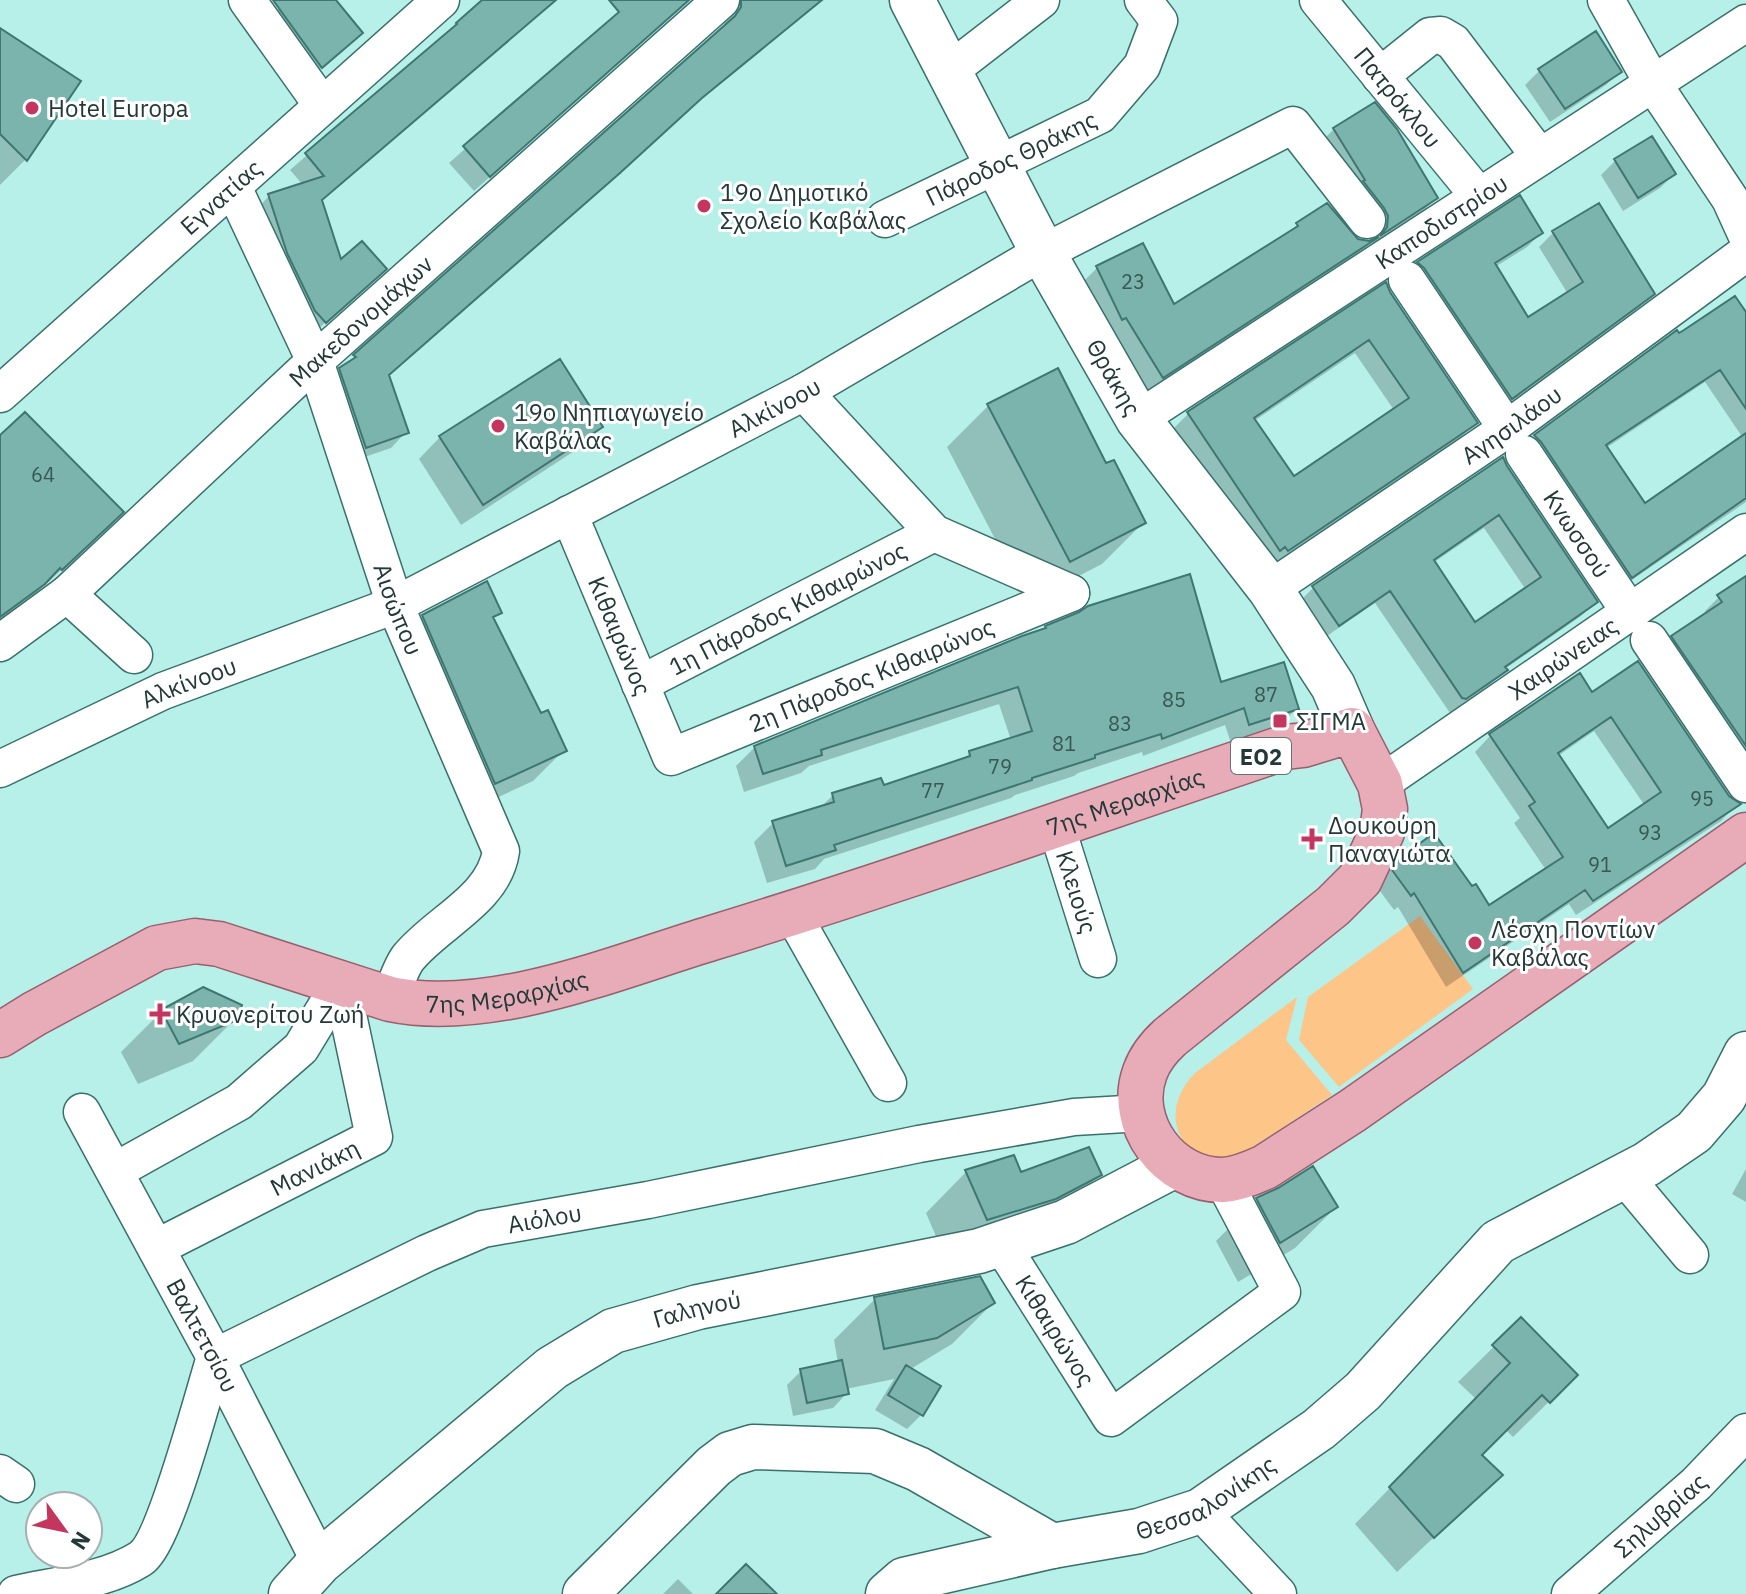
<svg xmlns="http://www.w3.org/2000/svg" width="1746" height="1594" font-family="'IBM Plex Sans',sans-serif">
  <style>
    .green { fill: #fdc588 }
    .shadow { fill: #0003; fill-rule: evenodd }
    .building { fill: #7bb3ad; stroke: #407671; stroke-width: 2; fill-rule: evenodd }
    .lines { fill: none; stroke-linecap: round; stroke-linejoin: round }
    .minor-casing { stroke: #39706b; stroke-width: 39 }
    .tertiary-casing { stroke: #39706b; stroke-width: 47 }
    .primary-casing { stroke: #985f6c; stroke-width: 47 }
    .minor { stroke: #fff; stroke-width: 36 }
    .tertiary { stroke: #fff; stroke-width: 44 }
    .primary { stroke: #e7acb8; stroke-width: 44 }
    .poi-dot { fill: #c43660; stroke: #fff; stroke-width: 3 }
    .labels { text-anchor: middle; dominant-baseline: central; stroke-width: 6; stroke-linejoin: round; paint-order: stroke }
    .number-label { font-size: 20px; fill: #385854 }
    .shield { fill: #fff; stroke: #647473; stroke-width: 2 }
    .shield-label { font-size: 22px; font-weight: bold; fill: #223937 }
    .street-label { font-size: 24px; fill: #223937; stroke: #fff }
    .poi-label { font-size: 24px; fill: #223937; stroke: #fff; text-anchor: start }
  </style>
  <rect width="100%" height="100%" fill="#b6f0e9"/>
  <path class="green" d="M1420,916l53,73 -134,98 -40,-47 9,-43z
    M1297,997l-11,43 46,55 -93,61c-57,14 -85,-41 -44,-83z"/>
  <path class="shadow" d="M288,0h45l13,47 -39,33 -43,-58z
    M485,0h71l-235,201 19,62 29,21 -60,53 -55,-125 15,-16 34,-11 -13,-15z
    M633,0h55l-214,191 -25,-28z
    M719,0h102l-137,113 -297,263 19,56 -15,16 -41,14 -25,-77 398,-356 4,-18z
    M0,31l78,51 -53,78 -25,25z
    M1539,71h81l-14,14 -56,37 -25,-37z
    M1334,129l102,69 -14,14 -49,32 1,-13 -54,-88z
    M1652,138l22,36 -14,14 -37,23 -22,-36 14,-14z
    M1519,198l22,35 -14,14 -32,20 32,53 41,-26 -29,-47 14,-14 45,-28 55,89 -15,14 -141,104 -92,-135 14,-13z
    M1298,224l73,18 -15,15 -214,139 -65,-108 20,-20 76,39 113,-72z
    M1385,285l90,138 -14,14 -188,127h-8l-91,-136 14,-14zM1355,353l39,57 -101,69 -39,-58z
    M1746,316v186l-129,88 -96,-139 14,-14 142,-104 1,2zM1705,382l38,56 -98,68 -39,-58z
    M988,406l118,60 37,57 -41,41 -74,38 -81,-155z
    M601,427l-22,21 -118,77 -42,-66 21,-22z
    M0,438l80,115 -80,73z
    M1502,460l93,142 -14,14 -76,53 -14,15 -41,29 -75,-110 -51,35 -25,-36 14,-14zM1484,528l42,62 -51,34 -42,-61z
    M1746,579v202l-87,-130 14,-14 34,-23 -2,-3 14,-14z
    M499,613l-7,7 48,96 24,34 -31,31 -69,32 -72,-166 31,-31z
    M1022,638l198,47 76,24 -18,19 -47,15 -6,-18 -82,31 -1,-4 -64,21 -4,3 -59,19 -4,3 -187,61 -9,10 -48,14 -13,-41 19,-19 47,-15 13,-13 49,-7 80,-27 8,-8 41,-13 -12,-36 -190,62 -8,7 -57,19 -8,-26 19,-19z
    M1592,695l144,110 -15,16 -145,94 -7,-11 -123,83 -48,-80 -4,3 -17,-23 4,-8 16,-17 91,46 58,-38 -32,-47 6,-5 -45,-66 15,-16zM1594,731l51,75 -38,25 -49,-75z
    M162,1011l73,8 -42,42 -55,23 -17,-32z
    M1746,1169v33l-14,-8z
    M966,1172l53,2 80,1 -41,41 -112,44 -20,-47z
    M1257,1200l79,7 -41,41 -57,34 -22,-41z
    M875,1299l118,4 -41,41 -43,26 29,17 -17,28 -14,14 -32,-19 19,-31 -48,10 1,4 -14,15 -40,8 -6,-31 14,-14 37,-8 -4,-23z
    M1521,1320l55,55 -63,62 -8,-8 -26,26 21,20 -103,97 -42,-48 121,-125 -18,-17z
    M678,1579l15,15h-30z"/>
  <path class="building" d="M273,0h63l27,33 -41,35z
    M482,0h74l-234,200 19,59 21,-18 25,28 -61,54 -11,-12 -28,-58 -19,-59 56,-18 -19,-23 152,-129 -1,-1z
    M609,0h80l-199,177 -27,-31 156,-134z
    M741,0h81l-120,98 -82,75 -231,202 20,58 -43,15 -27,-80 17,-11 -3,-2 382,-339 6,-9z
    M0,28l81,53 -54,80 -27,-27z
    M1596,31l26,41 -57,37 -27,-40z
    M1375,102l22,27 41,69 -58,38 7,-9 1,-11 -4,-8 -21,-27 2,-1 -32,-52z
    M1652,136l24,38 -38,24 -24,-39z
    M1520,195l23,38 -48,30 33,54 55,-35 -31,-51 47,-28 56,91 -143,105 -88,-131 -7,-6z
    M1327,203l31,36 11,2 10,-4 -216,141 -37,-60 -4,2 -26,-54 47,-23 31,61 124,-78 -2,-3z
    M1386,282l4,10 88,131 -190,128 -3,-4 -5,4 -93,-139zM1369,340l40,58 -115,78 -40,-58z
    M1735,296l11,16v97l-26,-39 -114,75 39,58 101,-70v65l-114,80 -91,-136 -7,-7 143,-105 2,3 5,-3z
    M560,359l43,68 -120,78 -44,-69z
    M1058,368l48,95 8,-3 32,63 -76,39 -83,-158z
    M25,412l99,100 -62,58 -2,-2 -15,16 -45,33v-182z
    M1503,457l4,9 91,136 -93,65 3,3 -42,29 -4,-1 -72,-107 -51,35 -27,-40zM1499,515l42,62 -66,45 -41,-62z
    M1190,574l31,108 63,-20 15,47 -50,16 -5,-17 -82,31 -1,-5 -66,21v3l-63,20v2l-198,65 2,5 -50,16 -14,-45 62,-19 -2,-9 49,-15 3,7 86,-29 -1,-5 63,-20 -14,-44 -197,63 1,5 -59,19 -9,-28 268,-110 24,-8 -1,-2 34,-14 9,-6z
    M1746,576v170l-75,-110 51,-34 -5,-7z
    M487,581l15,32 -9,4 48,96 7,-3 19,41 -72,33 -73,-169z
    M1638,661l91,135 12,8 -148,97 -8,-11 -122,83 -49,-80 -3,3 -19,-26 4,-9 38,-28 38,53 4,-2 13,21 74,-48 -34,-51 6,-4 -46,-68 91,-61 12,19zM1611,717l50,75 -53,36 -50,-75z
    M203,987l39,18 -5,15 -58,24 -18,-34z
    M1089,1147l13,28 -46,24 -69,21 -22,-50 49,-15 7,17z
    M1313,1166l25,41 -58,36 -24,-45 22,-10z
    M980,1276l15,27 -58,35 -53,11 -10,-52z
    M1521,1317l57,58 -28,28 -8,-8 -60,60 21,20 -69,63 -45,-51 121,-124 -18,-18z
    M842,1360l7,34 -42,9 -7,-34z
    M906,1365l35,21 -18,30 -35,-21z
    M746,1564l31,30h-61z"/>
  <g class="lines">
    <g class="minor-casing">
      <g id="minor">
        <path d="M247,0l75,105"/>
        <path id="s1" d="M1318,0l160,195"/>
        <path d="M1606,0l46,82 78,117 16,35"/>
        <path d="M948,72l93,-72"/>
        <path d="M1380,76l50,-40 11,-1 12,7 87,115"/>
        <path id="s2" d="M233,187l82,174 80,244 106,246c-7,49 -64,71 -93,107 -8,11 -13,28 -18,41"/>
        <path id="s3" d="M885,219l215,-104 42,-49 17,-45 -16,-21"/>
        <path d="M1407,280l100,149"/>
        <path d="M804,392l130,141 137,60"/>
        <path id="s4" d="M0,394l441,-394"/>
        <path id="s5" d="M1138,419l608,-396"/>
        <path id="s6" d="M1524,454l107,160"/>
        <path id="s7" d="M569,514l102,243 400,-164"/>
        <path id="s8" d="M1270,589l237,-160 239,-176"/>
        <path d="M67,594l67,61"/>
        <path d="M1649,640l97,144"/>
        <path id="s9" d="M0,643l67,-49 248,-233 406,-361"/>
        <path id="s10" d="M640,684l294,-151"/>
        <path id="s11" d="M0,769l163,-78 232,-86 409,-213 223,-131 266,-136 74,95"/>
        <path id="s12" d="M1380,784l366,-252"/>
        <path id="s13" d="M1056,825l42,134"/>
        <path d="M792,913l96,170"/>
        <path id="s14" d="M82,1112l133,245 105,205"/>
        <path d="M115,1171l124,-69 62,-54 40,-66"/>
        <path d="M1624,1176l66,79"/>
        <path id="s15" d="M1001,1244l110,174 171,-126 -59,-112"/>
        <path id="s16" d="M156,1248l218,-111 -33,-155"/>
        <path d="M0,1473l16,11"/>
        <path d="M1200,1511l78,83"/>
        <path id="s17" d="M16,1594c40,-9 89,-13 124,-35 25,-15 64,-168 75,-202l212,-104 56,-24 165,-29 271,-56 155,-27 68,-4"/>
        <path id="s18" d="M1570,1594l126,-110 50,-52"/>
      </g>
    </g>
    <g class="tertiary-casing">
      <g id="tertiary">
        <path id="s19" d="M912,0l131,253 95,166 132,170 63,97 19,44"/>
        <path id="s20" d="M291,1594l29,-32 232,-194 61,-37 85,-24 281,-56 87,-29 109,-57"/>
        <path id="s21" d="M585,1594l129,-128 16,-12 23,-7 122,4 43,18 134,77 87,-15 61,-20 119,-82 44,-38 135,-149 149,-78 47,-32 30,-35 22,-43"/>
        <path d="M888,1594l16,-14 148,-34"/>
      </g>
    </g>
    <g class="primary-casing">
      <g id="primary">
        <path id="s22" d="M0,1035l34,-21 123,-66 38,-7 24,3 171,55c101,21 226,-32 322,-61 193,-59 383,-127 574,-191l17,-2 49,-15 28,54 5,25 -3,23 -22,47 -27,27 -163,131c-11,10 -20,21 -25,35 -19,51 24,109 78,108 15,-1 29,-7 42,-13l87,-56 394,-276"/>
      </g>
    </g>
    <use href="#minor" class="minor"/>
    <use href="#tertiary" class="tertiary"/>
    <use href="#primary" class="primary"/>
  </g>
  <g class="poi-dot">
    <circle cx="32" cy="108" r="8"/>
    <circle cx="704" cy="206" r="8"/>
    <circle cx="498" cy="426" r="8"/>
    <rect x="1272" y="713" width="16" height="16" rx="4"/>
    <path d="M1308 827h8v8h8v8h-8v8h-8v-8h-8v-8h8z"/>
    <circle cx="1475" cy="943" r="8"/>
    <path d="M156 1002h8v8h8v8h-8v8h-8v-8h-8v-8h8z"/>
  </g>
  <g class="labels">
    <g class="number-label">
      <text x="1133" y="281">23</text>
      <text x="43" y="474">64</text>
      <text x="1266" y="694">87</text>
      <text x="1174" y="699">85</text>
      <text x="1120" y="723">83</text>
      <text x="1064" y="743">81</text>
      <text x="1000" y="766">79</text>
      <text x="933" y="790">77</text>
      <text x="1702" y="798">95</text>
      <text x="1650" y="832">93</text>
      <text x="1600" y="864">91</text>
    </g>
    <rect class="shield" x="1231" y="738" width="60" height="36" rx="6"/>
    <g class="shield-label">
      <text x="1261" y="756">ΕΟ2</text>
    </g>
    <g class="street-label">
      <text stroke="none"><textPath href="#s1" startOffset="126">Πατρόκλου</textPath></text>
      <text stroke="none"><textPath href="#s3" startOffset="140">Πάροδος Θράκης</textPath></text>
      <text stroke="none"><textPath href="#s4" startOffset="296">Εγνατίας</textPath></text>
      <text stroke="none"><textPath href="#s5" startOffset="362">Καποδιστρίου</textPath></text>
      <text stroke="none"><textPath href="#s9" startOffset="484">Μακεδονομάχων</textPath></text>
      <text stroke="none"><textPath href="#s19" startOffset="428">Θράκης</textPath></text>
      <text stroke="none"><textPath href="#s11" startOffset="856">Αλκίνοου</textPath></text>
      <text stroke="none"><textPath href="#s8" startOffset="292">Αγησιλάου</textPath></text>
      <text stroke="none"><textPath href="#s6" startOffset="96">Κνωσσού</textPath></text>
      <text stroke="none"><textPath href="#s2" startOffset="454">Αισώπου</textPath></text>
      <text stroke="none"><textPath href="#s10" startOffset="166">1η Πάροδος Κιθαιρώνος</textPath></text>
      <text stroke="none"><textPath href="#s7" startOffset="132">Κιθαιρώνος</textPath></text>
      <text stroke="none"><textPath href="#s12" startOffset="222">Χαιρώνειας</textPath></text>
      <text stroke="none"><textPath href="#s7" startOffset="480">2η Πάροδος Κιθαιρώνος</textPath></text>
      <text stroke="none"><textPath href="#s11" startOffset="208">Αλκίνοου</textPath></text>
      <text stroke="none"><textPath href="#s22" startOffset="1188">7ης Μεραρχίας</textPath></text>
      <text stroke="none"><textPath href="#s13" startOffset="70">Κλειούς</textPath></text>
      <text stroke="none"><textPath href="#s22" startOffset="540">7ης Μεραρχίας</textPath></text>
      <text stroke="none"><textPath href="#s16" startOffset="178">Μανιάκη</textPath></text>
      <text stroke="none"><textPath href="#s17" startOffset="706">Αιόλου</textPath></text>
      <text stroke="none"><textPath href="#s20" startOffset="504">Γαληνού</textPath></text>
      <text stroke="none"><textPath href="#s15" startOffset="102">Κιθαιρώνος</textPath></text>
      <text stroke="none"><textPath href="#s14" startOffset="254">Βαλτετσίου</textPath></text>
      <text stroke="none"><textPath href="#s21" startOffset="712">Θεσσαλονίκης</textPath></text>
      <text stroke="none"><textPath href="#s18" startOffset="120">Σηλυβρίας</textPath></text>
    </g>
    <g class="poi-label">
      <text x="48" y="108">Hotel Europa</text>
      <text x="720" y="192">19ο Δημοτικό<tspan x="720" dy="28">Σχολείο Καβάλας</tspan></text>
      <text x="514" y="412">19ο Νηπιαγωγείο<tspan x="514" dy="28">Καβάλας</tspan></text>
      <text x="1296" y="721">ΣΙΓΜΑ</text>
      <text x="1328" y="825">Δουκούρη<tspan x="1328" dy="28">Παναγιώτα</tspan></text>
      <text x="1491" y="929">Λέσχη Ποντίων<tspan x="1491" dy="28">Καβάλας</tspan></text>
      <text x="176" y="1014">Κρυονερίτου Ζωή</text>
    </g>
  </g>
  <g transform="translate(64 1530) rotate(123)"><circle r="38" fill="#ffffff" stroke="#a7b0af" stroke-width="2"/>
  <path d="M0-6L14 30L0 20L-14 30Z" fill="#c43660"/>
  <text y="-12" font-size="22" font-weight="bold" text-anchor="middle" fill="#223937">N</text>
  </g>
</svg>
